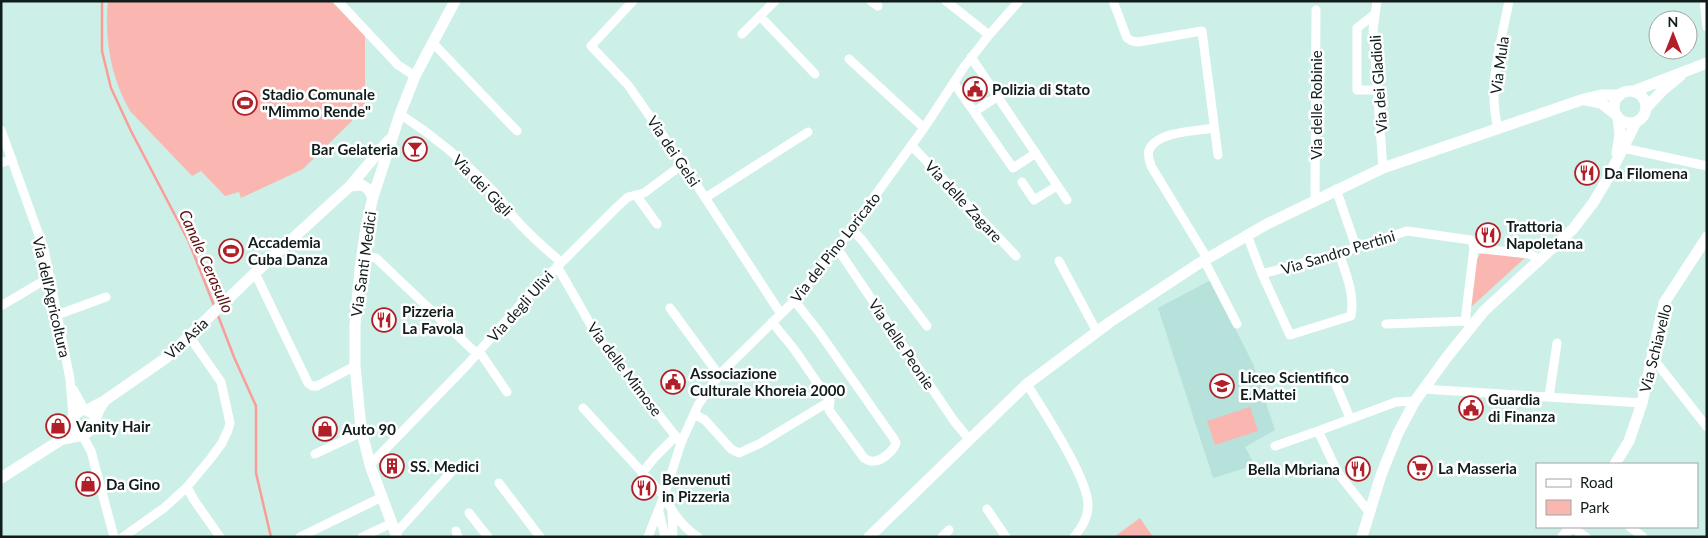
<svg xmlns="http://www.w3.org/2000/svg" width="1708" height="538" font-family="Lato,sans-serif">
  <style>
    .built { fill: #b7e2db }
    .green { fill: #fab7b1 }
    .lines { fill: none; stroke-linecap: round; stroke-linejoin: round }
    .stream { stroke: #fb9d96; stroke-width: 2.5 }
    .minor { stroke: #fff; stroke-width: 9 }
    .tertiary { stroke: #fff; stroke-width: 11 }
    .labels { text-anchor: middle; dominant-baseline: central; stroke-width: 5; stroke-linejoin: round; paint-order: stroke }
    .street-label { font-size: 15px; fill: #101d1b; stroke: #fff }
    .poi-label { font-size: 15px; font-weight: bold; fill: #101d1b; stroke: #fff; text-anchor: start }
    .water-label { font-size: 16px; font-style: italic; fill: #610f13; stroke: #fff }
  </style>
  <rect width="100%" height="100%" fill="#ccefe8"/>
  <path class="built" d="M1211,280l42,84 22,66 -30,17 10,18 -42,13 -55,-170z"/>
  <path class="green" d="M108,1h223l34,34v72l-7,8 -6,1v5l-49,48 -62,29 -2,-6 -14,4 -24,-25 -9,5 -62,-65c-19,-33 -26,-72 -22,-110z
    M1486,253l40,4 -56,51 6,-47 4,-7z
    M1250,407l8,24 -43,14 -8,-24z
    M1140,518l13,19h-39z"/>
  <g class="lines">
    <path class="stream" d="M102,1v50l9,37 20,43 58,111 26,66
      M217,313l17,44 22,49v67l15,64"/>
    <path class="minor" d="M338,1l60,64 17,11
      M633,1l-42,45 37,39 55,79 98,150
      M871,1l7,5
      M946,1l43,34
      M1113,1l14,37 5,3 6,1 64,-11 16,124
      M1377,1l-4,29 10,138
      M1704,1l3,26
      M1375,14l-18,14v62h21
      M760,16l55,58
      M742,34l33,-33
      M433,43l84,88
      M971,57l96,143
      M849,59l75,69
      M954,83l59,85 23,-15
      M974,112l24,-16
      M400,114c34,22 64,47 92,76 7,7 13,16 19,24 15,18 32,33 50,48
      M1498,128c-11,-42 3,-85 11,-127
      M1,130l43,119 26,130 3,38
      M912,146l104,110
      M1623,148l84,18
      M1,163l11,-4
      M1022,182l12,18 23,-14
      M1336,189l20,58
      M636,195l21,29
      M705,198l103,-66
      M1315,200l1,-190
      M851,229l11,11 65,86
      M1247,235l15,39 77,-21 68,-22 64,9 3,8
      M837,248l117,173 15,18
      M1474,248l55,6 11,5
      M362,256l14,2 101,96
      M1207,258l-56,-92c-1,-5 -4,-11 -2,-16 8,-19 48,-19 65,-22
      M1204,260l33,64
      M1059,261l38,71
      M557,266l40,70 84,107
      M255,273l53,110 4,3h5l38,-20
      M1262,274l28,61 61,-19c4,-22 -5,-42 -12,-63
      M1,306l49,-29
      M670,308l49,67
      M57,315l49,-18
      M772,322l22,27 36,52 -1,9 35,48c3,2 7,4 11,3 8,-1 19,-11 21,-18l-2,-4 -75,-107 -25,-32
      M1386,324l80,-3
      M1470,328l-4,-7v-8l8,-65
      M479,351l28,41
      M1652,357l55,70
      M1331,373l19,45
      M1027,384c15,25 62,95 61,122 0,12 -6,21 -14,31
      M73,389l11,20
      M1423,389l219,14
      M1549,397l8,-54
      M583,408l81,88c9,17 18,31 34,41
      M694,414l11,6 26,29 8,4 20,-9 71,-43
      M1318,431l78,-29 19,-1
      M82,435l9,16 23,86
      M1275,446l43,-15 20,42 31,39
      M315,454l47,-22
      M370,465l97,-100 60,-68 90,-90 11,-10 16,-4 39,-29
      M642,473l13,-16 21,-21
      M499,483l41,54
      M187,487l7,13 26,37
      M987,509l19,28
      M672,511l1,26
      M659,512l6,25
      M469,513l19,24
      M1571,527l15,10
      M1630,527l13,10
      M456,531l2,6
      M396,533l57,-63
      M123,537l41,-29 23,-21 24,-29 11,-15 6,-13 2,-7 -9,-41 -32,-46
      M300,537l82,-40
      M362,537l30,-14
      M648,537l16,-41 17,-53 17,-38 21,-30 73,-72 48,-59 84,-116 40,-61 25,-32 30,-34
      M942,537l7,-7"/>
    <path class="tertiary" d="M1614 107a16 16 0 1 1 32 0a16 16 0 1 1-32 0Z
      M1634,91l73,-28
      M1586,100l15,3 14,11
      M1646,108l17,-18 17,-14
      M1617,153l3,-19 -2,-16
      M350,186l12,-1 6,4 5,8
      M87,410l17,-9 62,-43 89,-85 95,-87 39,-46
      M74,434c-7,-11 -1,-21 10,-25l8,4
      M60,440c8,-2 16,-3 23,-5 11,-4 12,-23 21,-33
      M1615,464l14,-23 13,-38 22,-100 43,-66
      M1,478l58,-37 12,-13
      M397,537l-27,-72 -9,-37 -6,-62v-41l5,-56 6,-42 7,-30 27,-83 15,-38 40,-75
      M869,537l158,-153 83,-62 88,-58 69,-40 116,-56 201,-69 17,-4h19
      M1362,537l19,-62 17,-42 17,-32 32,-44 37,-46 89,-82 20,-26 15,-25 28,-56
      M1563,537l8,-10"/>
  </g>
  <defs>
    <g id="civic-ring" transform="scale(1.25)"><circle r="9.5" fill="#fff" stroke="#b11f28" stroke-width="1.5"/><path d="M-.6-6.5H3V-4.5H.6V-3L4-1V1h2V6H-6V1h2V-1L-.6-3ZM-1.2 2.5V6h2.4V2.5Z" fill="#b11f28"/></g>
    <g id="stadium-ring" transform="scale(1.25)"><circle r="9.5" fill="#fff" stroke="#b11f28" stroke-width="1.5"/><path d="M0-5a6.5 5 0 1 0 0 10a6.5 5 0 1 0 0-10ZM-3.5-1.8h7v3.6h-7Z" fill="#b11f28"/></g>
    <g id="bar-ring" transform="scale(1.25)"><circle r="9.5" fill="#fff" stroke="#b11f28" stroke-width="1.5"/><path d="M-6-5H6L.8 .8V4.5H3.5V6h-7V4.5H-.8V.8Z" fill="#b11f28"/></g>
    <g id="restaurant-ring" transform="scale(1.25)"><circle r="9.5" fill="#fff" stroke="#b11f28" stroke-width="1.5"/><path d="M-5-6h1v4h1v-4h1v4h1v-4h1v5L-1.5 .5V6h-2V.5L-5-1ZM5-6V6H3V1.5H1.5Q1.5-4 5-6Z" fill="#b11f28"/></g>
    <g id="school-ring" transform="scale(1.25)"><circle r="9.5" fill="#fff" stroke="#b11f28" stroke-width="1.5"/><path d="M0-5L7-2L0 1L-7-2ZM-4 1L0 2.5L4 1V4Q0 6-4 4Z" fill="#b11f28"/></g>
    <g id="shop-ring" transform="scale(1.25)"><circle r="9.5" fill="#fff" stroke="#b11f28" stroke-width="1.5"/><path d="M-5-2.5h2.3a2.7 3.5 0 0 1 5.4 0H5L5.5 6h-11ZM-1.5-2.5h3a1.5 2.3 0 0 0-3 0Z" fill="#b11f28"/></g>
    <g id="building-ring" transform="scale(1.25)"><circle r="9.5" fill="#fff" stroke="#b11f28" stroke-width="1.5"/><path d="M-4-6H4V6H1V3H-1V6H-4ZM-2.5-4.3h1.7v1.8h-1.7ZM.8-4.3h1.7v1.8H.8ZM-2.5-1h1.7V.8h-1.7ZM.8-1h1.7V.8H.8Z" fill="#b11f28"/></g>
    <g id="supermarket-ring" transform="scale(1.25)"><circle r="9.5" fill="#fff" stroke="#b11f28" stroke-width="1.5"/><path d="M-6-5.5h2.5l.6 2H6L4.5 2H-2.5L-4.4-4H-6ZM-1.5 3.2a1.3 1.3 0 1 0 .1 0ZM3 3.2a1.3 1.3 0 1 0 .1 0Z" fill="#b11f28"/></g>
  </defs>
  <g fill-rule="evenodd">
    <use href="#civic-ring" x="975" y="89"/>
    <use href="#stadium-ring" x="245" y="103"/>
    <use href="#bar-ring" x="415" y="149"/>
    <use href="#restaurant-ring" x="1587" y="173"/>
    <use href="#restaurant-ring" x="1488" y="235"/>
    <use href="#stadium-ring" x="231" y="251"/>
    <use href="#restaurant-ring" x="384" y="320"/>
    <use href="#civic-ring" x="673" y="382"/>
    <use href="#school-ring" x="1222" y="386"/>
    <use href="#civic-ring" x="1471" y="408"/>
    <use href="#shop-ring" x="58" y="426"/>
    <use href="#shop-ring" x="325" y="429"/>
    <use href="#building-ring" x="392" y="466"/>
    <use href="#supermarket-ring" x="1420" y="468"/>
    <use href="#restaurant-ring" x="1358" y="469"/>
    <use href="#shop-ring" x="88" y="484"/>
    <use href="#restaurant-ring" x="644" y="488"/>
  </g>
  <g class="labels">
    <g class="street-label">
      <text transform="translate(1499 65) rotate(-82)">Via Mula</text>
      <text transform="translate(1378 84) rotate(-94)">Via dei Gladioli</text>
      <text transform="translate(1316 105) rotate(-90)">Via delle Robinie</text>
      <text transform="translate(674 151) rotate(56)">Via dei Gelsi</text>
      <text transform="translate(483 185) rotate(46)">Via dei Gigli</text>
      <text transform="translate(964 201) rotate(47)">Via delle Zagare</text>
      <text transform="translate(835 247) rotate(-52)">Via del Pino Loricato</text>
      <text transform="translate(1338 252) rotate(-17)">Via Sandro Pertini</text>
      <text transform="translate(363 264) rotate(-82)">Via Santi Medici</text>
      <text transform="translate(52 297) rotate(77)">Via dell'Agricoltura</text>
      <text transform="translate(520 306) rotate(-48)">Via degli Ulivi</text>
      <text transform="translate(186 338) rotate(-43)">Via Asia</text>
      <text transform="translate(902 344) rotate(56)">Via delle Peonie</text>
      <text transform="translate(1655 348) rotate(-76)">Via Schiavello</text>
      <text transform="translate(625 369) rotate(53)">Via delle Mimose</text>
    </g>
    <g class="poi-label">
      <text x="992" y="89">Polizia di Stato</text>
      <text x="262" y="94">Stadio Comunale<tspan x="262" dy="17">"Mimmo Rende"</tspan></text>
      <text x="398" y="149" text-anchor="end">Bar Gelateria</text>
      <text x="1604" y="173">Da Filomena</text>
      <text x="1506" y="226">Trattoria<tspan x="1506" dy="17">Napoletana</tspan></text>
      <text x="248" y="242">Accademia<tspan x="248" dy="17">Cuba Danza</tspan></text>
      <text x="402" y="311">Pizzeria<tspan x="402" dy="17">La Favola</tspan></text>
      <text x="690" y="373">Associazione<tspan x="690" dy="17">Culturale Khoreia 2000</tspan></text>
      <text x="1240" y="377">Liceo Scientifico<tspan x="1240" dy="17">E.Mattei</tspan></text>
      <text x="1488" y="399">Guardia<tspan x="1488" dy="17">di Finanza</tspan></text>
      <text x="76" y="426">Vanity Hair</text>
      <text x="342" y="429">Auto 90</text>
      <text x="410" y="466">SS. Medici</text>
      <text x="1438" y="468">La Masseria</text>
      <text x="1340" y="469" text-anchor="end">Bella Mbriana</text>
      <text x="662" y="479">Benvenuti<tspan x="662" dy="17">in Pizzeria</tspan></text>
      <text x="106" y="484">Da Gino</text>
    </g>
    <g class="water-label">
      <text transform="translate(207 261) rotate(66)">Canale Cerasullo</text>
    </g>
  </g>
  <rect width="1708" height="538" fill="none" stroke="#101d1b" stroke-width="5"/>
  <rect x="1536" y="463" width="162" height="65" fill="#ffffff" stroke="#9fa5a4"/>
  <rect x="1546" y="479" width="25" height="8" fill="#ffffff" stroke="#9fa5a4"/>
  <text x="1580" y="488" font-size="15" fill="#101d1b">Road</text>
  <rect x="1546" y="500" width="25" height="15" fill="#fab7b1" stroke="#9fa5a4"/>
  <text x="1580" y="513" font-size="15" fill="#101d1b">Park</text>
  <g transform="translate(1673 35)"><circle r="24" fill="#ffffff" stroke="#9fa5a4"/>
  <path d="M0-4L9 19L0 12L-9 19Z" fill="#b11f28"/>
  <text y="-8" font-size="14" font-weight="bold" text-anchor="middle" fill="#101d1b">N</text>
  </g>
</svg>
